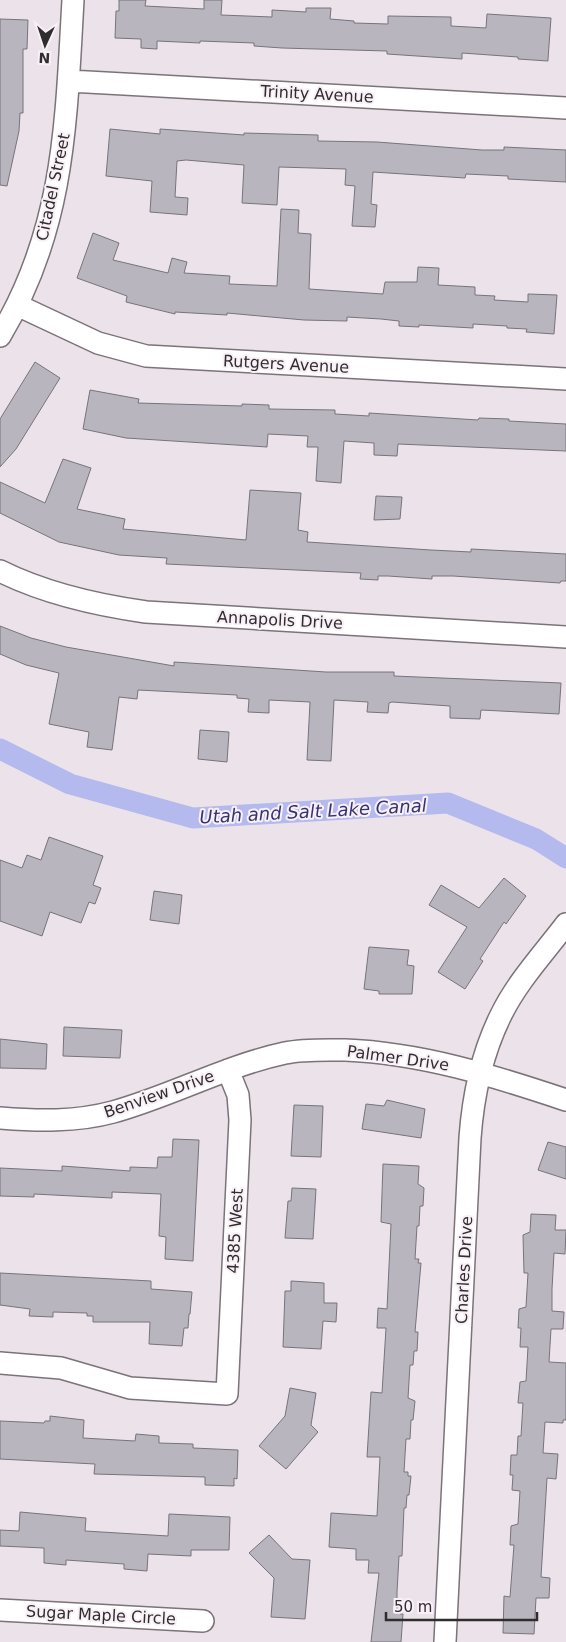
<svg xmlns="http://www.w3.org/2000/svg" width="566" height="1642" font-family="'DejaVu Sans',sans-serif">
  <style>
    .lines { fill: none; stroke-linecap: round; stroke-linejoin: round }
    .canal { stroke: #b4baee; stroke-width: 21 }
    .building { fill: #b9b5be; stroke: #77737c }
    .minor-casing { stroke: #7b7379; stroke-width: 24 }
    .minor { stroke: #fff; stroke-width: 21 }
    .labels { text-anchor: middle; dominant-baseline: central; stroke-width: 4; stroke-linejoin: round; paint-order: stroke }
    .street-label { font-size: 16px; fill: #302d2f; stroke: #f9f0f7 }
    .water-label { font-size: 18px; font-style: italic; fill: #343471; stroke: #f9f0f7 }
  </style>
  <rect width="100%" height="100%" fill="#ece3ea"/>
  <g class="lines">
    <path class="canal" d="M0,749l70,35 123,34 255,-15 88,36 30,19"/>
  </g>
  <path class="building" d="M119,0h27l-1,6 59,3v-9h18l-1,15 51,2v-7l34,2v-4h25l-1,11 24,2v2l34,1v-8l63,1v9l35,2 1,-14 64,4 -3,41v2l-30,-2v-2l-56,-4v6l-75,-5v-3l-105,-3 -28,-2v-3l-54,-2v2l-43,-2v8l-16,-1v-9l-26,-1 1,-27h3z
    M0,19l28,1 -1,29h-4v64h-3l-1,18 -12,55 -7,-1z
    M110,129l50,5v-5l84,6v-2l74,2v6l59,1 105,8h22v-3l62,3v32l-58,-3v-3l-42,-2 -1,4 -92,-6 -2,32 6,1 -2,22 -23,-1 3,-40 -10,-1 1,-16 -67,-2 -2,38 -35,-2 2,-38 -58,-5 -9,1 -2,36 13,1 -1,17 -37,-3 2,-31 -46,-5z
    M281,209l18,1 -1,23 13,1 -2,55 74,5 2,-12h32l1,-15 21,1 -1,17 37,2v8l20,1 -1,4 34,2v-8l29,1 -3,39 -28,-2 1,-3 -20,-1v-2l-34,-2v4l-54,-3v2l-20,-1v-5l-18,-2 -34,-2v4l-43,-1 -77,-7v2l-52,-3v2l-49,-12 1,-6 -50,-18 16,-45 26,10 -6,17 55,13 4,-15 15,4 -3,11 46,3 -1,8 48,2z
    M35,362l25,16 -44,71 -16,18v-48z
    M90,390l49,9 -1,4 104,3v-2l27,1v4l66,1v4l34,2v-3l109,7 1,-2 30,1v2l57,3v27l-168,-7 -1,12 -23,-1v-12l-30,-2 -3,42 -25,-2 2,-34h-11l1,-11 -40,-2 -1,13 -141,-9 -43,-9z
    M63,459l28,9 -14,41 48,10 -2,10 123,11 4,-50 51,3 -3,37 10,2 -1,10 124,8 40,2v-3l95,5v27h-5l-1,2 -107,-7h-21v3l-44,-3h-10v4l-18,-1 1,-6 -195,-9 1,-6 -48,-3 -60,-13 -59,-29v-31l45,21z
    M376,496l26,1 -2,22 -26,1z
    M0,626l31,12 35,9 108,19v-4l152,10h68v4l167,7 -2,31 -78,-4 -1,9 -30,-1v-12l-58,-4 -3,1 -1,10 -21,-1 1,-10 -34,-2 -3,61 -24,-1 3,-58 -41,-2v13l-21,-1 1,-13 -12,-1v-3l-99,-5 -1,9 -18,-2 -7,53 -25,-3 2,-15 -40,-8 10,-51 -33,-8 -26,-11z
    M200,730l29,2 -2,30 -29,-3z
    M49,837l54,19 -10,29 8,3 -6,16 -6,-2 -8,21 -31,-11 -8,24 -42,-15v-61l22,8 5,-13 14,5z
    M504,878l22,18 -20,28 -2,-2 -24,37 3,2 -18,28 -27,-17 29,-45 -38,-22 12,-20 38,23z
    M154,891l28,4 -3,29 -29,-4z
    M369,947l40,3 -2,15 7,1 -2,28h-33v-3l-15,-2z
    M64,1027l58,3 -2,28 -57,-2z
    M0,1039l47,5 -1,25 -46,-1z
    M387,1100l38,9 -4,29 -59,-9 4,-25 18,2z
    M294,1105l29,1 -2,51 -30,-1z
    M173,1139l26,1 -6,121 -28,-2 1,-22 -7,-1 2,-42 -49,-2v6l-78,-4v3l-34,-1v-28l62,3v-5l68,5v-4l27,1 1,-11h14z
    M548,1142l18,5v32l-28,-9z
    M383,1164l36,2 -1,18 6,4 -1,18h-3l-1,20h-2l-2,33h4l-1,4h3l-6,69h3l-1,19h-3l-1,14h-3l-2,33 7,3 -2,19h-2l-1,19h-4l-2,33h4v4h3l-2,19h-2l-1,13h-2l-2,48h-3l-2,36v18h4l-1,4h3l-2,28h-30l8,-69h-11l1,-13h-13v-11l-27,-2 2,-34 46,3 3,-59h-13l4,-65 11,1 4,-65h-9l1,-20 9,1 4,-85 -10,-2z
    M292,1188l24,1 -3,50 -28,-1 3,-37h3z
    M531,1214l25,1 -1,15h11l-1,24 -11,-1 -2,36v22l12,1 -1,17h-12l-2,33 17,1v57h-3v3l-18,-1 -2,31 15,1 -2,25 -9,-1 -6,99 9,1 -1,20h-13l-2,36 -31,-1 1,-37 6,1 4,-52h-4l1,-19 7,-2 2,-33 -8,-1 1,-15h-3l1,-20h6l1,-19h3l2,-33h-5l2,-21 6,-1 2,-34h-8l1,-19h-3l1,-19 7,-2 2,-34h-4l-1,-38 7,-3z
    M0,1273l151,8v8l41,3 -2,22h-1l-1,14h-4l-2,18 -33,-2 1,-22h-57v-6h-6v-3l-34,-1v5l-24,-1 1,-7 -30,-4z
    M291,1281l33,2v20h13l-1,19 -13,-1 -2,28 -38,-2 2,-56h6z
    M290,1388l26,5 -5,32 7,7 -32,37 -27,-23 26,-30z
    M50,1416l34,4 -1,18 52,3 1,-7 23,2v7l34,1v4l45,2 -1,29 -3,-1v8l-29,-1v-8l-111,-3 1,-10 -95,-5v-38l44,2 1,-2h5z
    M20,1512l66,6 -1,13 83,5 1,-22 61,3 -1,33h-38v6l-43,-2 -1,17 -23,-2v-5l-58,-4v5l-22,-2v-15l-44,-2v-16l19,1z
    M269,1535l23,24 18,1 -5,59 -34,-2 3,-39 -25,-25z"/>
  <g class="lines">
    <g class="minor-casing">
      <path id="minor" d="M69,81l497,27
        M17,305l81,38 48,13 420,23
        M0,336c65,-108 66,-214 73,-336
        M0,571c46,23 96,34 146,41l420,25
        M0,1118c38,3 76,4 113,-6 58,-16 112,-46 172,-59 19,-4 41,-3 60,-3 77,3 149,26 221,50
        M0,1363l61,5 69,20 97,6 13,-274 -2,-25 -10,-25
        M0,1610l203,11
        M445,1642l25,-504c3,-41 12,-85 31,-123 16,-33 43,-62 65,-91"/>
    </g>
    <use href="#minor" class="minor"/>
  </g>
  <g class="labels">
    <g class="street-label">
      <text transform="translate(317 94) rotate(3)">Trinity Avenue</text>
      <text transform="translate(53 187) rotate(-78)">Citadel Street</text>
      <text transform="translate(286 364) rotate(3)">Rutgers Avenue</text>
      <text transform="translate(280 620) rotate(3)">Annapolis Drive</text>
      <text transform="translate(398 1058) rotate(8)">Palmer Drive</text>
      <text transform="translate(159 1094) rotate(-19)">Benview Drive</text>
      <text transform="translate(235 1231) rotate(-87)">4385 West</text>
      <text transform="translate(464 1270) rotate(-87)">Charles Drive</text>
      <text transform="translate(101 1615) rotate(3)">Sugar Maple Circle</text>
    </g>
    <g class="water-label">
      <text transform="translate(313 811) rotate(-3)">Utah and Salt Lake Canal</text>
    </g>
  </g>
  <g transform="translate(45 45) rotate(183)" stroke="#f9f0f7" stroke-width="4" paint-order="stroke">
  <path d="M0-4L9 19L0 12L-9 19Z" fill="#302d2f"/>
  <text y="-8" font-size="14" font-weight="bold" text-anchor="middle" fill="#302d2f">N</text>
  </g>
  <path d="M386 1612v8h151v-8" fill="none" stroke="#302d2f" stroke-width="2.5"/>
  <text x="394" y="1612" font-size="15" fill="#302d2f" stroke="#f9f0f7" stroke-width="4" paint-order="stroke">50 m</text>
</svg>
